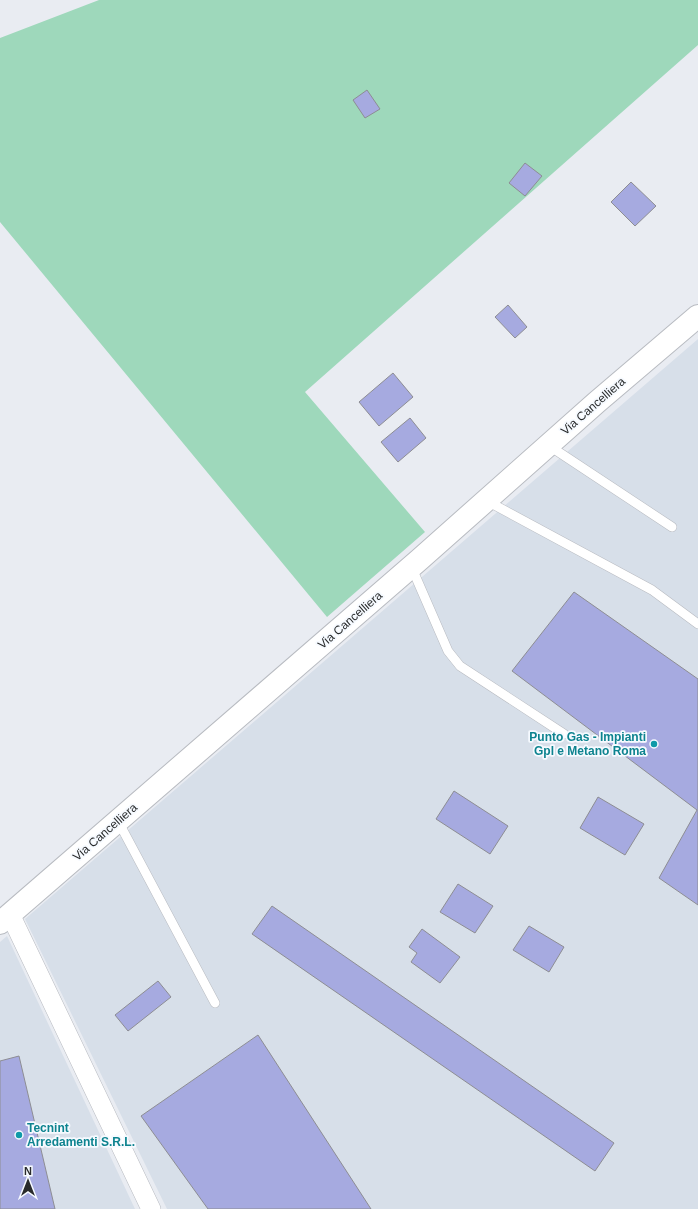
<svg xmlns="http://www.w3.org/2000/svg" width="698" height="1209" font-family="Arial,sans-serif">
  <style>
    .built { fill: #d7dfe9 }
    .green { fill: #9ed8bb }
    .building { fill: #a6aae0; stroke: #8d8d93 }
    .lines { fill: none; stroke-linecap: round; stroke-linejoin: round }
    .lane-casing { stroke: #b8bbc1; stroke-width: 10 }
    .street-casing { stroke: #b8bbc1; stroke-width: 20 }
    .secondary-casing { stroke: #b8bbc1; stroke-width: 24 }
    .lane { stroke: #fff; stroke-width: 9 }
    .street { stroke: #fff; stroke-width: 19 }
    .secondary { stroke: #fff; stroke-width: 22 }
    .culture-dot { fill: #0f9aa8; stroke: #f6faff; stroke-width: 1.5 }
    .labels { text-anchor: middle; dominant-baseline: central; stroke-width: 3.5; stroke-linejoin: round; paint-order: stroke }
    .street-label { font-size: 12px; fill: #292b2c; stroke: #f6faff }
    .culture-label { font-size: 12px; font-weight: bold; fill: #0d838f; stroke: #f6faff; text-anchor: end }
  </style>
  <rect width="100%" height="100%" fill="#e9ecf2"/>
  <path class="built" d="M698,339v870h-531l-142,-290z
    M7,936l128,273h-135v-267z"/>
  <path class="green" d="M99,0h599v45l-393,347 120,140 -98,85 -327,-395v-184z"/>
  <path class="building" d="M367,90l13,19 -15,9 -12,-18z
    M525,163l17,13 -17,20 -16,-13z
    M631,182l25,24 -21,20 -24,-24z
    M508,305l19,22 -12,11 -20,-21z
    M393,373l20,24 -34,29 -20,-24z
    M410,418l16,20 -28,24 -17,-20z
    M574,592l124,87v226l-39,-27 38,-68 -185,-139z
    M454,791l54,35 -18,28 -54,-35z
    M598,797l46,27 -19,31 -45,-27z
    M458,884l35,22 -18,27 -35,-21z
    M272,906l342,237 -19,28 -343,-237z
    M529,926l35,21 -15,25 -36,-22z
    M422,929l38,28 -20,26 -29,-21 6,-9 -8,-6z
    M158,981l13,16 -43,34 -13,-16z
    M258,1035l113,174h-163l-67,-93z
    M19,1056l36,153h-55v-148z"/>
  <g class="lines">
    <g class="lane-casing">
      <path id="lane" d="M548,445l124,82
        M487,501l165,89 46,34
        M411,566l37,85 12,15 104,68
        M118,821l97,182"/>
    </g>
    <g class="street-casing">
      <path id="street" d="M10,914l141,295"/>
    </g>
    <g class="secondary-casing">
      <path id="secondary" d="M0,923l419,-363 178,-158 101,-86"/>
    </g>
    <use href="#lane" class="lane"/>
    <use href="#street" class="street"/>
    <use href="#secondary" class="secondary"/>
  </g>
  <g class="culture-dot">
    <circle cx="654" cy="744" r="4"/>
    <circle cx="19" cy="1135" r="4"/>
  </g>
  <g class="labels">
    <g class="street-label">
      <text transform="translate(593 406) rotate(-41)">Via Cancelliera</text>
      <text transform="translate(350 620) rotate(-41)">Via Cancelliera</text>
      <text transform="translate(105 832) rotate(-41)">Via Cancelliera</text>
    </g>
    <g class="culture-label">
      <text x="646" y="737">Punto Gas - Impianti<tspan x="646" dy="14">Gpl e Metano Roma</tspan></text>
      <text x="27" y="1128" text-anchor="start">Tecnint<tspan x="27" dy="14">Arredamenti S.R.L.</tspan></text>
    </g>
  </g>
  <g transform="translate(28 1181)" stroke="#f6faff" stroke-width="3" paint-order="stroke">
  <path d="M0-3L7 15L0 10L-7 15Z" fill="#292b2c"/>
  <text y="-6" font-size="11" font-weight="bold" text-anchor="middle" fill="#292b2c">N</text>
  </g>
</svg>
